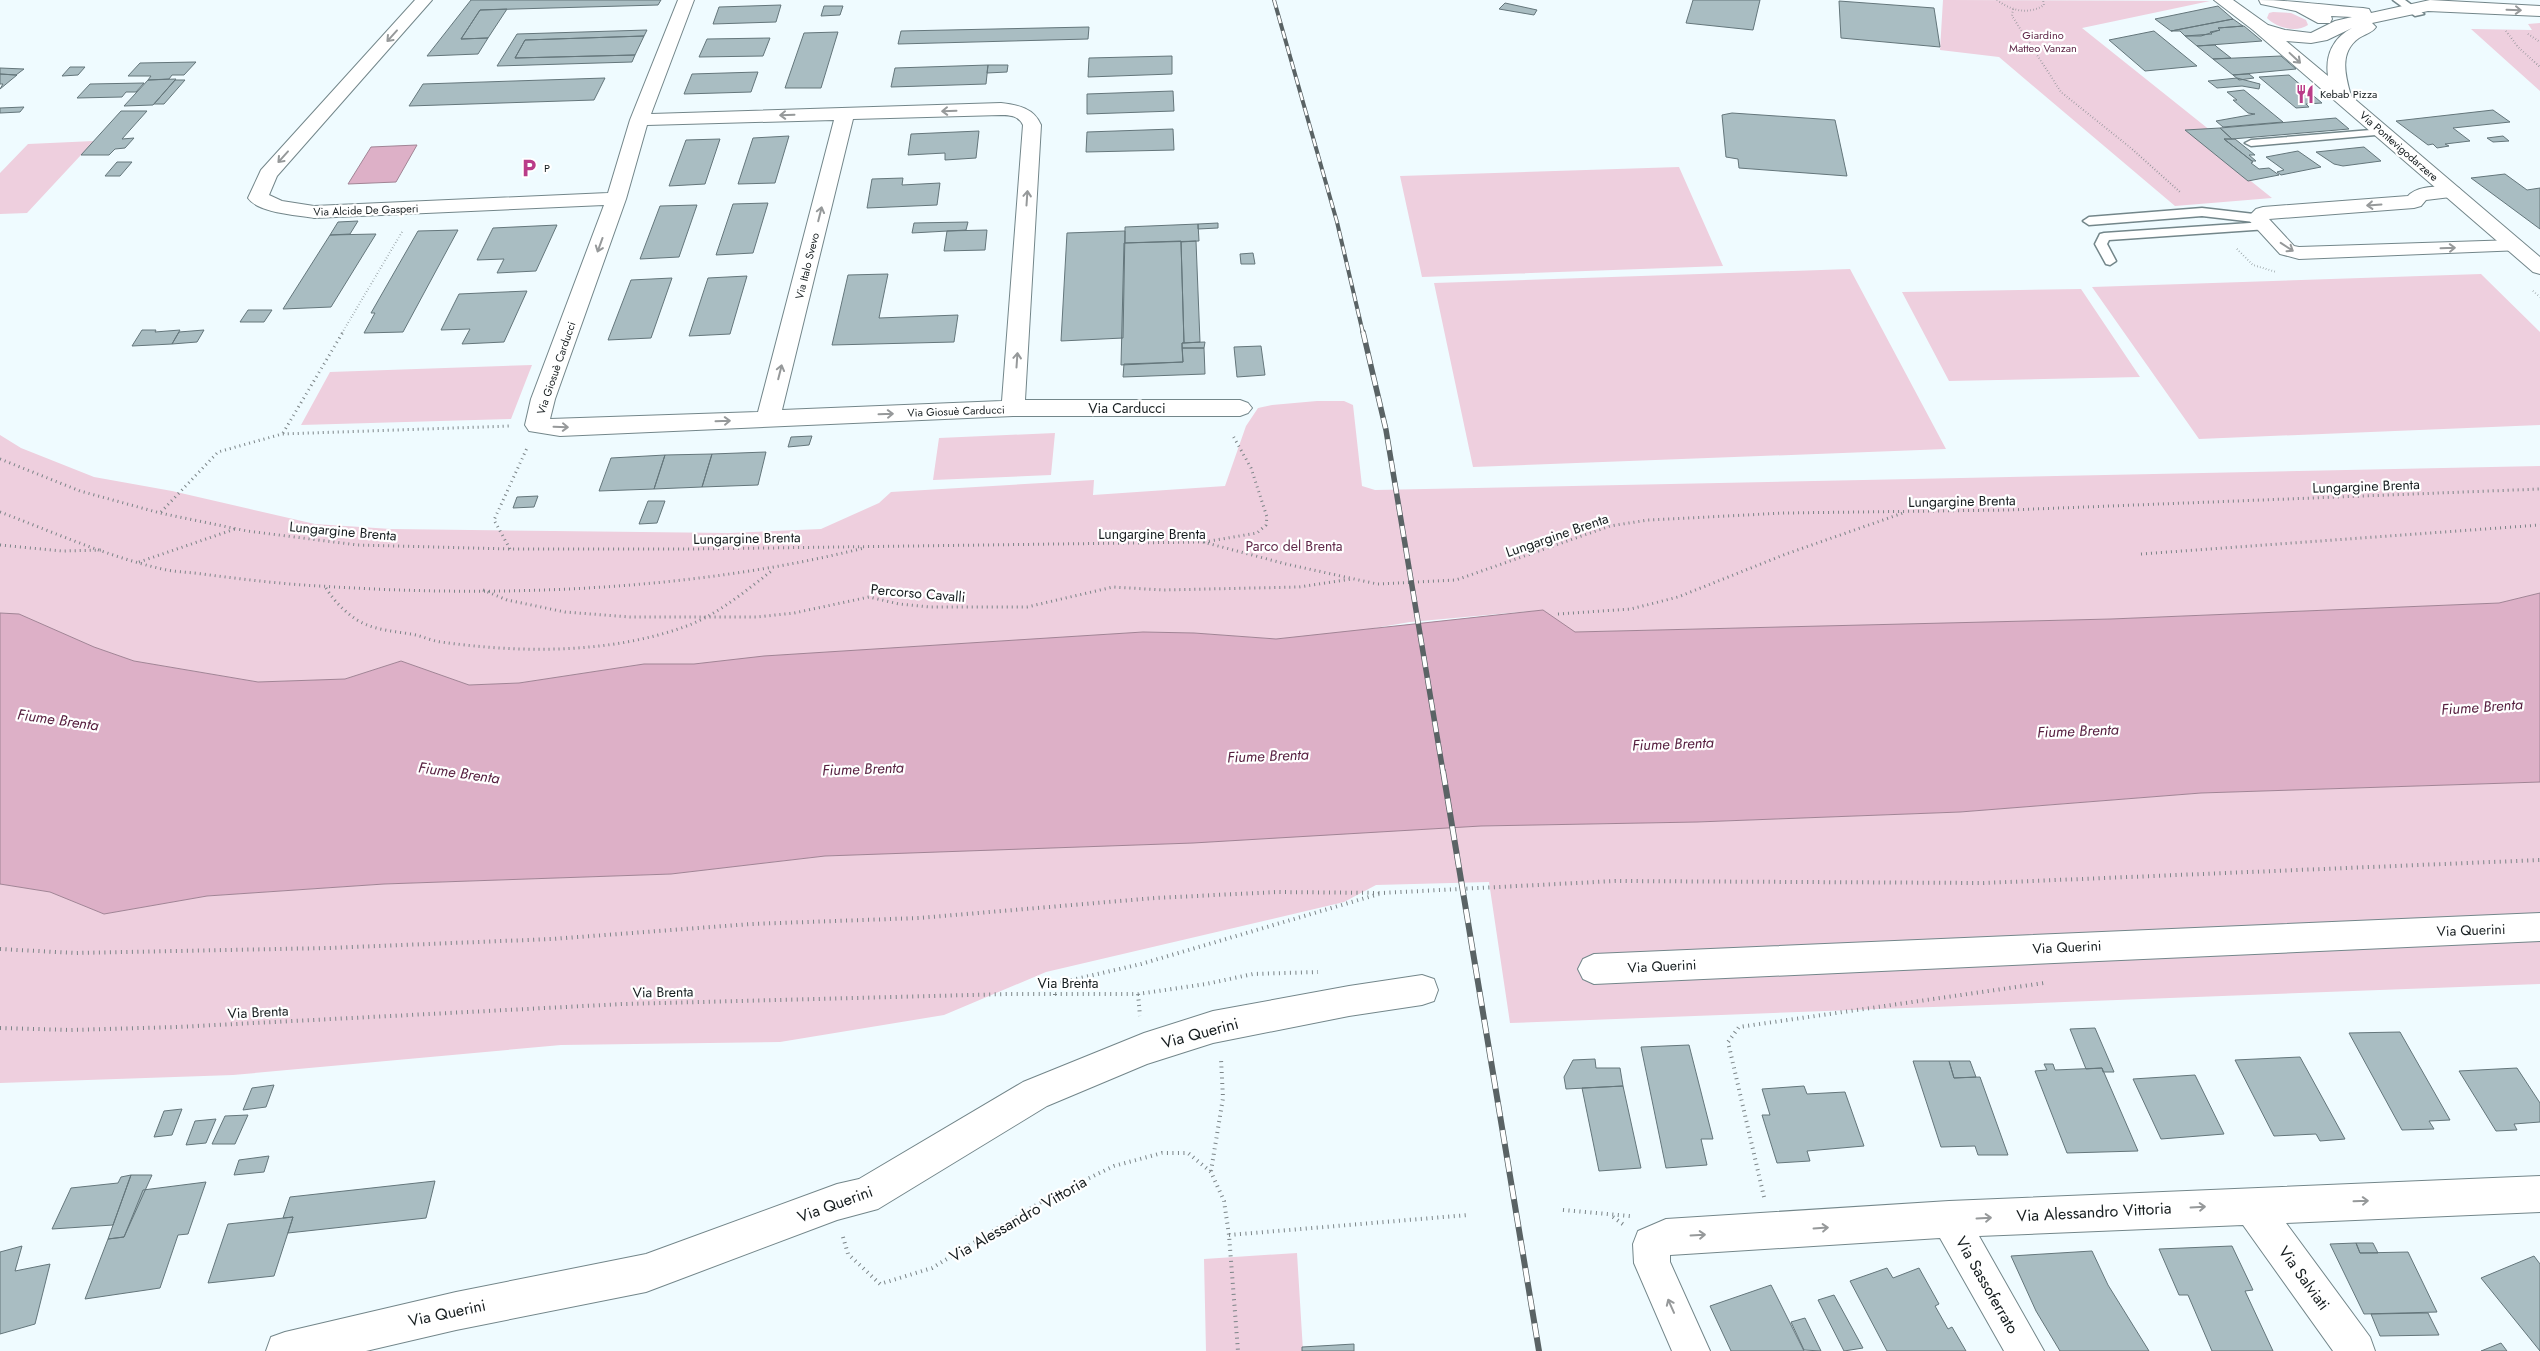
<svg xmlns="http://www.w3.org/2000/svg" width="2540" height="1351" font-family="Jost,sans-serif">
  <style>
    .green { fill: #eecfde }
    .water { fill: #ddb0c7; stroke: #a18495 }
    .building { fill: #a9bdc2; stroke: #64767b }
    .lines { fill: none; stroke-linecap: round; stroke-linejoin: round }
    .lane-casing { stroke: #73868a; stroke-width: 3 }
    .street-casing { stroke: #73868a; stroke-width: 2 }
    .secondary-casing { stroke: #73868a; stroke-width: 2 }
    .path-far2 { stroke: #7b8487; stroke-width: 2; stroke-dasharray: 0.5 2.5; stroke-linecap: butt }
    .path-far1 { stroke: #7b8487; stroke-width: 3; stroke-dasharray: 1 4; stroke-linecap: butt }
    .path { stroke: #7b8487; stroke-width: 4; stroke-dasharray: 1 4.5; stroke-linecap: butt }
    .lane { fill: #fff; fill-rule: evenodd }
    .street { fill: #fff; fill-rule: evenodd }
    .secondary { fill: #fff; fill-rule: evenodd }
    .rail-far2-casing { stroke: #5a6365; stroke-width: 4 }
    .rail-far1-casing { stroke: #5a6365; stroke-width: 5.5 }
    .rail-casing { stroke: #5a6365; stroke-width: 6 }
    .rail-far2 { stroke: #fff; stroke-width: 2.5; stroke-dasharray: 8; stroke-linecap: butt }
    .rail-far1 { stroke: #fff; stroke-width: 4; stroke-dasharray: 11; stroke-linecap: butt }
    .rail { stroke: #fff; stroke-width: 4.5; stroke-dasharray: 14; stroke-linecap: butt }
    .oneway { stroke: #96999a }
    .labels { text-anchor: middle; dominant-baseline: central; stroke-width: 4.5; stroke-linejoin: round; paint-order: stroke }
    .far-park-label { font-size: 11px; fill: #5f2748; stroke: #fff }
    .far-poi-label { font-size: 11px; fill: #161d1f; stroke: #fff; text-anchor: start }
    .far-street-label { font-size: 11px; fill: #161d1f; stroke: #fff }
    .street-label { font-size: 14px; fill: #161d1f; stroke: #fff }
    .park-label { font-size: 14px; fill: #5f2748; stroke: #fff }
    .water-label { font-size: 15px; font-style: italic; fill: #572040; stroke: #fff }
    .near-street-label { font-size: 16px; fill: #161d1f; stroke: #fff }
  </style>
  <rect width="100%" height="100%" fill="#effbff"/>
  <path class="green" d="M1943,0l267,1 -128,27 129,103 -20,2 81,65 -97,8 -176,-149 -59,-7z
    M2273,12l18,1 15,7 2,5c-12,8 -31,3 -41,-7l2,-5z
    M2540,23v68l-69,-62 61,1 -4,-6z
    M94,141l-67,72 -27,1v-41l28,-29z
    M1679,167l44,99 -301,11 -22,-101z
    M1850,269l96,180 -473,18 -39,-184z
    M2481,274l59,58v93l-341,14 -107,-152z
    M2081,289l59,88 -191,4 -47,-89z
    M532,365l-21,54 -210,6 29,-53z
    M1317,401h27l9,4 9,81 13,4 1165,-24v127l-41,10 -388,16 -537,13 -31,-22 -133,12 -59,10 -75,7 -82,-6 -51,-1 -449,32h-50l-125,19 -50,2 -68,-24 -56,18 -87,3 -124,-21 -40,-14 -75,-33 -19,-1v-178l21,13 73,29 78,14 143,33 76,5 339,4 91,-4 58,-26 12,-11 203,-12 -1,15 132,-9 21,-60 12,-18 14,-3z
    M1055,433l-4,42 -118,5 6,-42z
    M2540,782v202l-1030,39 -21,-141 -113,3 -32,17 -298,70 -102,43 -164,27 -219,3 -328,30 -233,8v-199l50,8 54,22 103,-18 177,-12 287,-10 154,-18 656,-30 216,-4 263,-10 241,-19z
    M1297,1253l6,98h-97l-2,-92z"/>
  <path class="water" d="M417,145l-21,37 -48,2 23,-37z
    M2540,593v189l-339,11 -241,19 -263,10 -216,4 -288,17 -368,13 -154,18 -287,10 -177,12 -103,18 -54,-22 -50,-8v-271l19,1 75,33 40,14 124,21 87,-3 56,-18 68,24 50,-2 125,-19h50l70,-8 379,-24 51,1 82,6 267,-29 32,22 536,-13 388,-16z"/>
  <path class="building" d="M471,0h190l-3,5 -178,5 -19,29 27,-1 -10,16 -51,2z
    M1693,0h67l-7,30 -67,-7z
    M1839,1l95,7 6,39 -99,-9z
    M1505,3l32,7 -3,5 -35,-6z
    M781,5l-5,17 -63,2 6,-17z
    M824,6h19l-3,9 -19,1z
    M2218,6l15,13 -62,12 -16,-12z
    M507,9l-19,29 -27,1 19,-29z
    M2233,19l10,7 -25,2 2,2 -19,6h-16l-5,-5h-9z
    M2244,26l18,15 -65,5 -12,-10 27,-2 -2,-2 10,-2 -2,-2z
    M1089,27l-1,12 -190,5 3,-13z
    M647,30l-3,6 -119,4 -10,18 120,-3 -3,7 -135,4 20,-32z
    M2154,31l43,35 -52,5 -36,-31z
    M838,32l-17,56h-36l19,-55z
    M644,36l-9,19 -120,3 10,-18z
    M770,38l-7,18 -64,1 8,-18z
    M2215,45l2,2 14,11 -18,1 -16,-13z
    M1172,56v18l-84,3 1,-19z
    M2281,56l15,13 -63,6 -20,-16z
    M196,62l-12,13h-12l-3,4 -21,1 3,-4h-23l12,-13z
    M988,65h20l-1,7 -20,1z
    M988,65l-2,19 -95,3 4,-19z
    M70,67h15l-7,8 -16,1z
    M0,68l24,1 -8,6 -16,-1z
    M758,72l-7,20 -67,2 8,-20z
    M0,74l16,1h1l-17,14 3,-5h-3z
    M2249,74l5,4 -15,2 -6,-5z
    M2289,75l33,28 -16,1 3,3 -13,1 -37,-31z
    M605,78l-11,22 -185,6 14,-22z
    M2237,78l23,6 -1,5 -17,-3 -25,2 -9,-7z
    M176,79l-23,26 -29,1 24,-26z
    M175,80h10l-21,24h-10z
    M144,83l-8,9h-10l-4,5 -45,1 13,-14z
    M2244,90l39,32 -60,5 -7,-6 39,-7 -7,-1 -15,-13h4l-10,-8z
    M1173,91l1,20 -87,3v-20z
    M24,107l-4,5 -20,1v-5z
    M2493,110l17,12 -57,6 17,13 -25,3 4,2 -12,2 -4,-4 -5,1 -32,-24z
    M121,111h26l-25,28 12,-1 -9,10 -10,1 -6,6h-28z
    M1732,113l103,7 12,56 -108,-8 -1,-9 -12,-2 -4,-42z
    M2336,118l13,11 -117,10 -12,-11z
    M2220,128l12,11h-8l29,23 -2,1 8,6 10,-1 10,7 -31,6 -63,-51z
    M1173,129l1,21 -88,2 1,-20z
    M979,131l-3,27 -31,2v-7l-37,2 3,-21z
    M789,136l-14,47 -37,1 15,-46z
    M2503,136l6,5 -16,1 -6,-4z
    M720,139l-15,45 -36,2 17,-46z
    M2224,139h11l20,16h-6l7,6h-4z
    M2364,147l17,14 -38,5 -9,-2 -18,-12z
    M2298,151l23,16 -40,8 -4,-3 7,-2 -18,-13z
    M117,162h15l-12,14h-15z
    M2505,174l22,16 13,-2v41l-69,-51z
    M903,178l-1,7 38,-2 -3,22 -70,3 5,-29z
    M768,203l-15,50 -37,2 17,-51z
    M697,205l-18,52 -39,2 20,-53z
    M358,221l-8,13 -20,1 8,-13z
    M968,222l-2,8 -54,3 2,-10z
    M1218,223v5l-20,1v-5z
    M1198,224l1,17 -74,2v-16z
    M557,225l-21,46 -39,2 7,-14 -27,1 16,-32z
    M458,230l-55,102 -39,1 11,-20h-4l47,-82z
    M987,230l-2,20 -41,1 3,-20z
    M1125,231l-2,107 -62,3 6,-108z
    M376,234l-45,73 -48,2 47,-74z
    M1181,241l3,102h-2l1,19 -62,3 3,-122z
    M1196,241l4,101 -16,1 -3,-101z
    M1253,253l2,11h-14l-1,-10z
    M888,274l-9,44 79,-3 -4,27 -122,3 16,-70z
    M747,276l-17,58 -41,2 19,-58z
    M672,278l-21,60 -43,2 23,-60z
    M527,291l-23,51 -42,2 8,-15 -29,1 18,-36z
    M248,310h24l-8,12h-24z
    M142,330h14l-1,2 25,-2 -8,14 -40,2z
    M204,330l-7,12 -25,2 7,-12z
    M1205,342l-1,6h-22v-5z
    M1261,346l4,29 -28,2 -3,-30z
    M1182,348h22l1,26 -82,3 1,-13 59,-2z
    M812,436l-3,9 -21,2 3,-10z
    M766,452l-8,33 -56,2 10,-33z
    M712,454l-10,33 -48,2 11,-34z
    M665,455l-11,34 -55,2 12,-33z
    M538,496l-4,11 -21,1 4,-11z
    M648,501h17l-8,22 -18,1z
    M2095,1028l19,44h-11l-1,-4 -16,1 -16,-40z
    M2400,1032l50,88 -21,1 5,8 -32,1 -53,-97z
    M1689,1045l24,94h-12l6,26 -41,3 -25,-121z
    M2300,1057l45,82 -25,2 -4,-7 -42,2 -39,-76z
    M1595,1059l1,9h24l3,18 -57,3 -2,-12 9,-17z
    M1913,1061h36l5,17 26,-1 28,78h-30l-3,-9 -34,1z
    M1949,1061h21l6,16 -22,1z
    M2044,1064h9l2,6 47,-2 36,83 -71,2 -32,-82 12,-1z
    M2517,1068l23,35v19l-26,2 3,6 -21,1 -37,-60z
    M2195,1075l29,59 -63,5 -28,-60z
    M274,1085l-8,22 -23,3 9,-22z
    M1623,1086l18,82 -42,3 -17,-83z
    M1804,1086l3,8 38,-2 19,54 -57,5 3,10 -33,2 -15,-48h8l-8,-26z
    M182,1109l-10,26 -18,2 10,-26z
    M248,1115l-13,29h-23l13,-28z
    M216,1119l-10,24 -20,2 9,-24z
    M269,1156l-5,16 -30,3 5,-15z
    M131,1175l-18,50 -61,4 19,-41 47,-5 3,-6z
    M131,1175h21l-28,62 -16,2z
    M435,1181l-9,37 -138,15 5,-16 -10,1 7,-21z
    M206,1182l-18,52 -10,1 -18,53 -75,11 23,-60 16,-2 19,-47z
    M293,1217l-19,59 -66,7 20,-59z
    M2356,1243h17l5,10h-18z
    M2356,1243l4,10 48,-1 29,60 -73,2 -34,-70z
    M22,1246l-7,25 35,-7 -15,60 -35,10v-82z
    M2232,1246l21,44 -8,1 28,60h-61l-24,-56h-9l-20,-46z
    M2092,1251l16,34 41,66h-89l-24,-40 -25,-55z
    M2534,1256l6,8v87l-59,-73z
    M1887,1268l6,10 26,-10 20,36 -4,2 13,23 4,-2 14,24h-79l-37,-70z
    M1771,1285l33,66h-73l-21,-45z
    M1834,1295l29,53 -19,3 -26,-51z
    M2428,1313l11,22 -59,1 -9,-22z
    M1805,1318l16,33 -17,-1 -13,-28z
    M2501,1343l6,8h-26z
    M1354,1344v7h-52v-4z"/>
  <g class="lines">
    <g class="lane-casing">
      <path id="lane" d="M2393,0h12l19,14 -9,2z
        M2383,129l4,1v4l-136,12 -6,-3 6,-3z
        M2202,208l52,6 6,4 -6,4 -52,-6 -113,9 -6,-4 6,-4z
        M2264,222l6,4 -2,3 -159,11 -2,4 9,17 -6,4 -4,-1 -11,-20 5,-10 4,-1z"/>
    </g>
    <g class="street-casing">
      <path id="street" d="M415,0h17l-155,176 -8,19 13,6 32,5 294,-13 22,-73 48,-120h16l-43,114 350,-11c17,2 33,5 40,22l-16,275h215l8,3 4,5 -4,5 -8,3h-227l-453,20 -31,-5 -4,-6 6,-26 73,-194 -290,13c-17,-3 -56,-5 -66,-20l13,-28zM1001,115c9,0 18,1 22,10l-21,276 -220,9 71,-291zM834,120l-76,292 -208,7 5,-20 71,-200 21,-74z
        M2452,186l7,2 3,4 -3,4 -33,4 -5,6 -7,2 -145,11 25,27 5,1 216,-7 7,2 3,4 -3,4 -223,9 -19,-5 -33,-36 9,-9 7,-2 145,-11c10,-11 30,-9 44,-10z
        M2540,913v28l-946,43 -11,-5 -5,-10 5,-10 11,-5z
        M1422,975l12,4 4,11 -4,11 -12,4 -73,11 -136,27 -66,21 -100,42 -169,103 -41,11 -191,72 -190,38 -90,21h-100l5,-14 14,-5 171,-40 190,-38 191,-70 22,-5 164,-97 121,-49 69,-22 136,-25z
        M2540,1176v36l-254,11 84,114 5,14h-42l-90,-126 -264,11 65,115h-40l-64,-113 -270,17v7l40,89h-38l-38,-88 -1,-19 5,-13 28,-12 283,-18z"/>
    </g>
    <g class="secondary-casing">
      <path id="secondary" d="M2214,0h19l35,25 17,5 26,3 24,-12 17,-4 -21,-1 1,3 -2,4h-12l-22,-12 -35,-7 -2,-4c35,0 69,6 104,8l6,1 2,4 59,-13 110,6v10l-112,-5 -56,12 4,4c-4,6 -11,7 -17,11 -20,14 -14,37 -8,58l189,161v17l-7,-2 -280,-242zM2352,28c-19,10 -27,27 -24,48l-42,-35 25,2 16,-3z"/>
    </g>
    <path class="path-far2" d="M1997,0c14,11 32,15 47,5l-1,-5
      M2013,9l-1,7 49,76 71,57 48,43
      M2506,31l12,16 22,20
      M2528,34l12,8
      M2237,249l16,16 23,7
      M2533,291l7,6
      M342,333l60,-101"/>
    <path class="path-far1" d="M283,433l60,-101
      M0,459l80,32 80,22 87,18 111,14 152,4h182l511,-7 83,22 91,20 79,-4 154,-54 38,-6 137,-7 224,-3 531,-21
      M0,512c53,20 106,44 162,57 13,3 26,3 40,5 39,5 78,10 118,12 178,12 371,5 544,-38
      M161,512l57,-60 64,-18 229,-8
      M1204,542l53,-9 9,-8 1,-8 -16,-49 -19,-34
      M0,545l62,6 39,-1
      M510,549l-16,-29 33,-72
      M2141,554l399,-29
      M139,562l96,-33
      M326,588c8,13 19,24 31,32 18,11 39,11 59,15 8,2 16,6 25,7 79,11 167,12 243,-15 34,-12 61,-36 89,-57
      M483,590l24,10 58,12 65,5h127l37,-4 75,-16 30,7 31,3h97l86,-20 50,3 136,-3 53,-8
      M1558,614l73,-5 47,-12 108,-43 117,-41"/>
    <path class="path" d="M0,949l75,4 253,-5 224,-9 199,-15 168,-6 236,-20 122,-6 105,1 233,-12 369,2 556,-23
      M1138,994l2,22
      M1055,995v-11l86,-20 238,-70
      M0,1028l71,2 106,-3 446,-23 386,-10h129l68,-10 47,-10 65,-2
      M1211,1171l12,-73 -2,-39
      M1764,1197l-36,-155 11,-15 305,-44
      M1563,1210l67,6
      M1613,1217l11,8
      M1229,1235l239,-20
      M843,1237l5,17 32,30 52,-16 116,-70 66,-32 48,-13h26l23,19 13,29 5,34 9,116"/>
    <use href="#lane" class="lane"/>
    <use href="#street" class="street"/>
    <use href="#secondary" class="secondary"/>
    <g class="rail-far2-casing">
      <path id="rail-far2" d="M1274,0l63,222 26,111"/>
    </g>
    <g class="rail-far1-casing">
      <path id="rail-far1" d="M1363,332l23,98 57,342"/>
    </g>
    <g class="rail-casing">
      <path id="rail" d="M1443,771l96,580"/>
    </g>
    <use href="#rail-far2" class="rail-far2"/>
    <use href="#rail-far1" class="rail-far1"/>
    <use href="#rail" class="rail"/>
  </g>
  <defs><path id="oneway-shaft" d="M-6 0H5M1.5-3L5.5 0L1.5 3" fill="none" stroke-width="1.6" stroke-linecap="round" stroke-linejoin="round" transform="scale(1.25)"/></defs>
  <g class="oneway">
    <use href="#oneway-shaft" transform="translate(2514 10) rotate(2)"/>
    <use href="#oneway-shaft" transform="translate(392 36) rotate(132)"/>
    <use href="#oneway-shaft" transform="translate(2295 58) rotate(43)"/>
    <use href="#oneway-shaft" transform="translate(949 111) rotate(178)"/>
    <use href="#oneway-shaft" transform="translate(787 115) rotate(178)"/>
    <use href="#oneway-shaft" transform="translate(283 157) rotate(132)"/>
    <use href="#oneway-shaft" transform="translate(1027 198) rotate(-86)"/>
    <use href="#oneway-shaft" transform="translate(2374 205) rotate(176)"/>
    <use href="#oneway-shaft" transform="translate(820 214) rotate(-76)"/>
    <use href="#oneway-shaft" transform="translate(600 245) rotate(110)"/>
    <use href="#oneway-shaft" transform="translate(2287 247) rotate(33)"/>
    <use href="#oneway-shaft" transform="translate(2448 248) rotate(-2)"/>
    <use href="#oneway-shaft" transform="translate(1017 360) rotate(-86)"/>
    <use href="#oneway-shaft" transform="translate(780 372) rotate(-76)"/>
    <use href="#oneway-shaft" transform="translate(886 414) rotate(-2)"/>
    <use href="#oneway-shaft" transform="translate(723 421) rotate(-2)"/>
    <use href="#oneway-shaft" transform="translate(561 427) rotate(2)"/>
    <use href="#oneway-shaft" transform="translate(2361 1201) rotate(-2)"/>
    <use href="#oneway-shaft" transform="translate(2198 1207) rotate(-3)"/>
    <use href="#oneway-shaft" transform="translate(1984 1218) rotate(-3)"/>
    <use href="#oneway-shaft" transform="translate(1821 1228) rotate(-4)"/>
    <use href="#oneway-shaft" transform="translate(1698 1235) rotate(-3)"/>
    <use href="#oneway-shaft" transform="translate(1671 1306) rotate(-114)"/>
  </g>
  <defs>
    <g id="restaurant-bare" transform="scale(1.5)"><path d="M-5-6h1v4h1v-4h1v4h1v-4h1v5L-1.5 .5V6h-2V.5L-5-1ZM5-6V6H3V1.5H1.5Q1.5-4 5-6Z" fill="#ba3c89" stroke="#fff" stroke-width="2.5" paint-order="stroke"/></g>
    <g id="parking-bare" transform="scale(1.5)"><path d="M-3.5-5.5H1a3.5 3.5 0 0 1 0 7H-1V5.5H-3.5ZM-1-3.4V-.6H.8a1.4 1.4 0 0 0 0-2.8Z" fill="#ba3c89" stroke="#fff" stroke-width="2.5" paint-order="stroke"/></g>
  </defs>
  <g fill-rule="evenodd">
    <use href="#restaurant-bare" x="2305" y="94"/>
    <use href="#parking-bare" x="529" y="168"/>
  </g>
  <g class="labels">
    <g class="far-park-label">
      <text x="2043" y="35">Giardino<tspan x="2043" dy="13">Matteo Vanzan</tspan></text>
    </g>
    <g class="far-poi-label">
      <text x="2320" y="94">Kebab Pizza</text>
      <text x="544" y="168">P</text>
    </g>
    <g class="far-street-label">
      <text transform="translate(2399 146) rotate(41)">Via Pontevigodarzere</text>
      <text transform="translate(366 210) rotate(-2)">Via Alcide De Gasperi</text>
      <text transform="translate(807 266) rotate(-76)">Via Italo Svevo</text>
      <text transform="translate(556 368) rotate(-71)">Via Giosuè Carducci</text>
      <text transform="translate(956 411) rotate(-2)">Via Giosuè Carducci</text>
    </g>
    <g class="street-label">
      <text x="1127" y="408">Via Carducci</text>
      <text transform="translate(2366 486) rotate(-2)">Lungargine Brenta</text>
      <text transform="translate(1962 501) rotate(-1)">Lungargine Brenta</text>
      <text transform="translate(343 531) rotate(5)">Lungargine Brenta</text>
      <text x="1152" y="534">Lungargine Brenta</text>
      <text transform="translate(1557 535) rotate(-19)">Lungargine Brenta</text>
      <text transform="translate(747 538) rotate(-1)">Lungargine Brenta</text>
      <text transform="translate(918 593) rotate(5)">Percorso Cavalli</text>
      <text transform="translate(2471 930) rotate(-2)">Via Querini</text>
      <text transform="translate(2067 947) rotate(-3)">Via Querini</text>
      <text transform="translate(1662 966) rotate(-3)">Via Querini</text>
      <text x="1068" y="983">Via Brenta</text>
      <text transform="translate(663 992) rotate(-1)">Via Brenta</text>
      <text transform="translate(258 1012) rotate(-3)">Via Brenta</text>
    </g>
    <g class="park-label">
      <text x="1294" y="546">Parco del Brenta</text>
    </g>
    <g class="water-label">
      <text transform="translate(2482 707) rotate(-4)">Fiume Brenta</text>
      <text transform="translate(58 720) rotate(8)">Fiume Brenta</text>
      <text transform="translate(2078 731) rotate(-2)">Fiume Brenta</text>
      <text transform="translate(1673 744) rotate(-2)">Fiume Brenta</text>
      <text transform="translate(1268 756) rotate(-2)">Fiume Brenta</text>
      <text transform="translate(863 769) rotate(-2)">Fiume Brenta</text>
      <text transform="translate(459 773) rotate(8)">Fiume Brenta</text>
    </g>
    <g class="near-street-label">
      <text transform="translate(1200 1033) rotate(-15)">Via Querini</text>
      <text transform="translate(835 1204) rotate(-20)">Via Querini</text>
      <text transform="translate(2094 1212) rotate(-3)">Via Alessandro Vittoria</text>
      <text transform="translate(1018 1219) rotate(-30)">Via Alessandro Vittoria</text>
      <text transform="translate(2304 1278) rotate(54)">Via Salviati</text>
      <text transform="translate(1987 1285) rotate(60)">Via Sassoferrato</text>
      <text transform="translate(447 1313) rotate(-12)">Via Querini</text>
    </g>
  </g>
</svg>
